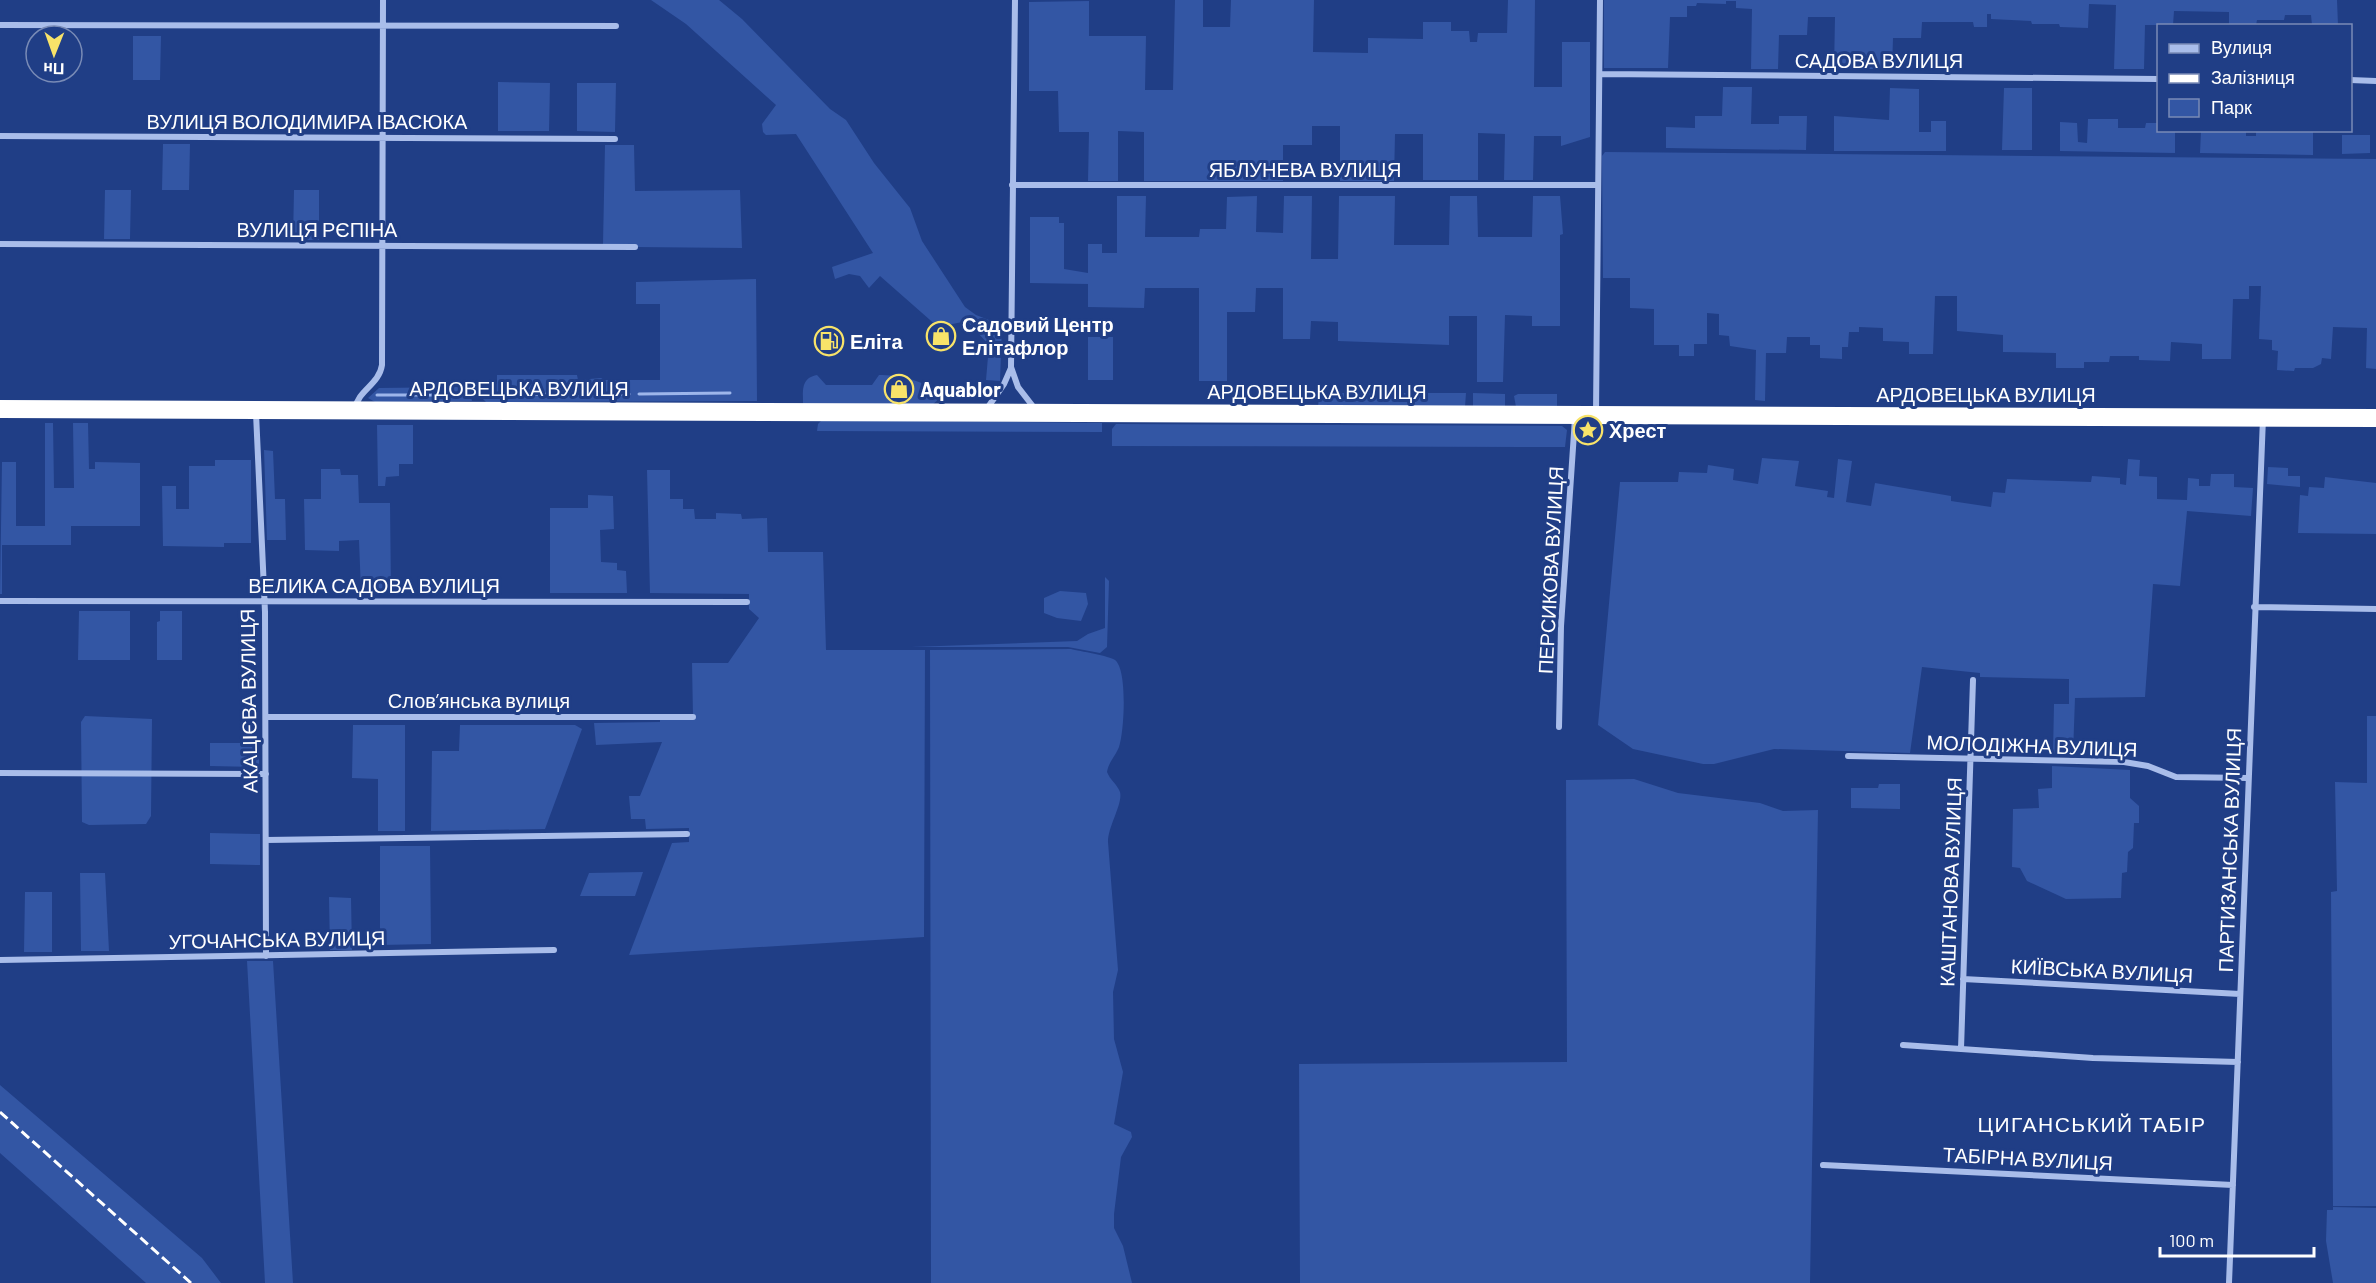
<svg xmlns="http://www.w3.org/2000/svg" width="2376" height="1283" font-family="Barlow,sans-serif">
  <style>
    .green { fill: #3356a4 }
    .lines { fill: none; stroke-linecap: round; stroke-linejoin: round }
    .stream { stroke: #9db6eb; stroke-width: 3 }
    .street { stroke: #a9bdea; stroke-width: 6 }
    .highway { stroke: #fff; stroke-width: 18 }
    .rail { stroke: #fff; stroke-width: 3; stroke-dasharray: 10 4.5; stroke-linecap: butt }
    .labels { text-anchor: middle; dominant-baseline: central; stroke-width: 6; stroke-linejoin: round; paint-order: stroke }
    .street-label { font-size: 20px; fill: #fff; stroke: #203e86 }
    .poi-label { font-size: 20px; font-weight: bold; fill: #fff; stroke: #203e86; text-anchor: start }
    .neighbourhood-label { font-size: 21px; letter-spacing: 1.5px; fill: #fff; stroke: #203e86 }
  </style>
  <rect width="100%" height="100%" fill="#203e86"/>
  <path class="green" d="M651,0h68l23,19 88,90 16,11 28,43 36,45 12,33 43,66 11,8 26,10 -2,56 -14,-1 3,-35 -22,-24 -29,6 -58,-51 -11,12 -9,-12 -11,-2 -14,5 -3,-12 41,-14 -77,-119 -30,1 -3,-3 -1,-8 14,-19 -90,-81z
    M1175,0h28v27h27l1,-27h83l-1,52 55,1v-15l55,1v-17h28v9h18l1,11h7l1,-9h29l1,-33h27l-1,87h28v-45h28v95l-29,9v-10h-27l-1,44h-29l1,-46 -27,-1v47h-55v-46h-28l-1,47h-54v-55h-28v19h-29v36h-139v-49l-26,-1v50h-30l1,-49h-30l-1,-41h-29v-89l60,-1v35h57l-1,54h28z
    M1604,0h733l1,25h-26l-1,-10h-26l-1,5h-27l-1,5h-27v-13l-55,-1 -1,14h-28l-1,44h-30l2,-64 -27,-1 -1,24 -28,-1 -1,-3h-27l-1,-3 -40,-2v-5h-4v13h-13l-1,-5h-51l-1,16h-28l-1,31h-58l1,-52h-27l-1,18h-28l-1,34h-27l1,-60 -16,-1v-7h-10v3l-29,-1 -1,3h-9v11h-17l-2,51h-64z
    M133,36h28l-1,44h-27z
    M498,82l52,1 -1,48h-51z
    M577,83h39l-1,49 -38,-1z
    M1723,87h29l-1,37h28v-8h28l-1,34 -140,-2v-21l29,1v-12h27z
    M1890,88l29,1v43h12v-11h15v30h-112v-35l55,4z
    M2004,88h28v62h-30z
    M2088,119h30v9h27l1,-5h12v7l17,1v22l-115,-2v-29l17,1 1,19 9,1z
    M2201,131h45v5h10v-5h57v24l-113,-2z
    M2342,135h28v18l-28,1z
    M163,144h27l-1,46h-27z
    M605,145h29l1,46 105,-1 2,58 -107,-1 -1,-3h-31z
    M1605,152l771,7v210l-10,-1 1,-40 -34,-1 -2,32 -9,-1 -1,6 -8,4h-18l-1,3 -17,-1 1,-19 -6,-1v-10l-13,-1 2,-53h-12v13h-16l-2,60h-29v-15l-31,-2 -1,19 -31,-1v-4h-29l-1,6h-25v6h-28v-15l-53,-1v-17l-46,-4v-35h-22l-2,58h-24v-12l-26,-1v-13l-24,-1v5h-10l-1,15h-6v12l-22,-1v-13h-10v-8h-23l-1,16h-20l-1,48 -10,-1 1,-50 -26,-4 -1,-10 -10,-1v-21l-12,-1v31h-13v12h-15v-11h-25v-36l-24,-1v-30h-27l-1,-122z
    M105,190h26l-1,49h-26z
    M294,190h25v50h-26z
    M1117,196h29l-1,41h54l1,-8h26l1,-32 30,-1 -1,36 27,1 1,-37h28l-1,63h27l1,-63h56l-1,49h55l1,-49h27l1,41h54l1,-41h27l3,38 -3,1v91h-28v-10l-27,-1 -2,67h-26v-66h-28v29l-111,-4v-19l-27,-1 -1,18h-27v-51h-27l-1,24h-28v69h-28v-93h-54l-1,20 -56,-1v-23l-58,-1v-66h29v6h5v46l24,4v-29h14v9h15z
    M756,279l1,122 -271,1 -3,-3v-15h14v-9h80l1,5 23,-2 3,2h56v-76h-24v-22z
    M1088,337h25v43h-25z
    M817,375l9,10h46l7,-10c18,0 51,5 61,23l-8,7 -129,-1c0,-14 -2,-26 14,-29z
    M461,387l8,3 3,11 -97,1 -7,-4 11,-10z
    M1323,393h143l-1,14h-147l1,-11z
    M1473,393l32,1v14h-32z
    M1518,394h39v12l-41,1 -2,-11z
    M822,420l280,3v9l-285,-1 1,-7z
    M45,423h8l1,65h20l-1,-65h15l1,46h6v-7l45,1v63h-69v19h-69v49h-2l2,-132h14v64h29z
    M1116,424l446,2 5,4 -2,17 -453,-1v-17z
    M377,425h36v39h-14v12l-13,1 -1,9h-7z
    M264,450l9,1 2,48h10l1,41h-19z
    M1762,458l37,3 -4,25 33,5 -1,6 7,1 4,-39 14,2 -6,41 25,4 4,-23 76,13v5l40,6 2,-15 12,1 2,-14 84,3 1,-6 28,2v6l6,1 2,-26 12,1 -1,16 18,1v22l30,1 1,-22 11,1v7h11l1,-12h23v13l19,1 -2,28 -64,-5 -7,75 -27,-2 -8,113 -70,1 -2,56h-20l1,-50h15v-25l-89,-2v-4l-58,-6 -12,86 -136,-4 -60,15h-11l-70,-15 -35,-24 22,-243h58l1,-10 28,1 1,-8 26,4 -1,11 25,4z
    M215,460h36v83h-27v4l-61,-1 -1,-60h14v23h13v-43h26z
    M2268,467l20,1v8h12v11l-33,-3z
    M321,469h19l1,6h17l1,28h31l1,89h-30l-2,-52 -20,1v10l-34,-1 -1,-51h17z
    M647,470h23v29h13v10h11l1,10h21v-6l25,1 1,5 25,-1 1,34h55l3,98h99l-1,287 -295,18 43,-112 17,-1v-14l-43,1 -1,-10h-14l-2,-23h11l22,-54 -66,3 -2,-22 66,-1v-5h33l-1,-54h36l31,-45 -10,-9v-15l-99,-1z
    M2325,477l51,6v51l-78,-1 2,-38 8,1 1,-9 15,1z
    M588,495l25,1 1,33 -14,1 1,32 16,1v7l9,1 1,22h-77v-85h38z
    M1105,577l4,4 -2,66 -7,6 -32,-6h-157l166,-6 11,-7 17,-6z
    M1060,591l26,2 2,11 -7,17 -24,-3 -13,-5v-15z
    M79,611h51v49h-52z
    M160,611h22v49h-25v-38l3,-1z
    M1071,649c8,2 39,7 44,11 13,10 9,73 4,87 -4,10 -10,14 -12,25 3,8 10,12 13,20 3,12 -12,34 -12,50l10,128 -5,22 1,47 9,33 -9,52 17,8 1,5 -11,20 -7,57v14l9,18 9,37h-201l-1,-633z
    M85,716l67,3 -1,97 -5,8 -57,1 -7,-3 -1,-100z
    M2367,716h9v490h-43l-2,-314 6,-1 -2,-109 32,1z
    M353,725h52v106h-27v-52l-26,-1z
    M460,725h115l7,4 -37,100 -114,2 1,-80h27z
    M210,743h49v24l-49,-1z
    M2052,766l78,4v28l9,8v17h-5l-1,25 -5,4 -1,20 -5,1 -1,25 -55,1 -39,-18 -7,-13 -8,-1 1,-58 26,-1 -1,-19 14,-1z
    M1634,779l44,14 82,10 23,8 35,-1 -8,473h-510l-1,-219 268,-2 -1,-282z
    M1879,784h21v25l-49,-1v-20h27z
    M210,833l50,1v31l-50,-1z
    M380,846h50l1,98 -51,1z
    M643,872l-8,24h-55l9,-23z
    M80,873h25l4,78h-28z
    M25,892h27v60h-28z
    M329,897l22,1 1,52h-22z
    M247,961h26l20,322h-28z
    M0,1085l202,173 19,25h-75l-146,-130z
    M2333,1207l43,1v75h-43l-7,-42 1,-31h6z"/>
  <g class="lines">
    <path class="stream" d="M577,394h15
      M603,394h26
      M639,394l91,-1
      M377,395h94
      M482,395l83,-1"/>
    <path class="street" d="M1015,0l-4,367 7,20 17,22
      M0,25l616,1
      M1600,74l558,5
      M2350,80l26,1
      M0,136l615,3
      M1012,185h585
      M0,244l635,3
      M355,409c3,-19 24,-24 27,-44l1,-365
      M986,410l18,-26 7,-16
      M256,413l9,199 1,344
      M1596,413l4,-413
      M0,601l747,1
      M2254,607l122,2
      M1973,680l-12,369 132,9 145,4
      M266,717h427
      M1559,727l2,-101 14,-208
      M1848,756l276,6 24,4 28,11 72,1
      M0,773l266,1
      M266,840l421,-6
      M0,960l554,-10
      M1963,979l277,15
      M1903,1045l58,4
      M1823,1165l410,20
      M2229,1283l34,-865"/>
    <path class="highway" d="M0,409l2376,9"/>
    <path class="rail" d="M0,1112l191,171"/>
  </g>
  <defs>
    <g id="shop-ring" transform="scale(1.5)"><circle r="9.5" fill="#203e86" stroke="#f8e369" stroke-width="1.5"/><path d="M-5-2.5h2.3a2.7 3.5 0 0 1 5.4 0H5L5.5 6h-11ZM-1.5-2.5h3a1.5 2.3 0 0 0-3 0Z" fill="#f8e369"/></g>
    <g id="fuel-ring" transform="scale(1.5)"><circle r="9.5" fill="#203e86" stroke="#f8e369" stroke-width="1.5"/><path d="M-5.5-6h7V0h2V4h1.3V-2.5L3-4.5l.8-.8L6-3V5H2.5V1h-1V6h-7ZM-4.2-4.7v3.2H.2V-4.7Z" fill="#f8e369"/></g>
    <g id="sight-ring" transform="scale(1.5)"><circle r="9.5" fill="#203e86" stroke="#f8e369" stroke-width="1.5"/><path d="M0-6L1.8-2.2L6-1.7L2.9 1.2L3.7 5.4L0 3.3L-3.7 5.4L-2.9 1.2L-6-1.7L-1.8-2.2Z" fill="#f8e369"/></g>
  </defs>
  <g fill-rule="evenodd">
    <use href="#shop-ring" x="941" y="336"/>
    <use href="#fuel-ring" x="829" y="341"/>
    <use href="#shop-ring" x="899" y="389"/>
    <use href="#sight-ring" x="1588" y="430"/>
  </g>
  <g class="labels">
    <g class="street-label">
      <text x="1879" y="60">САДОВА ВУЛИЦЯ</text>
      <text x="307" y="121">ВУЛИЦЯ ВОЛОДИМИРА ІВАСЮКА</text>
      <text x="1305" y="169">ЯБЛУНЕВА ВУЛИЦЯ</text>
      <text x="317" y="229">ВУЛИЦЯ РЄПІНА</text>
      <text x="519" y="388">АРДОВЕЦЬКА ВУЛИЦЯ</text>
      <text x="1317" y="391">АРДОВЕЦЬКА ВУЛИЦЯ</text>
      <text x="1986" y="394">АРДОВЕЦЬКА ВУЛИЦЯ</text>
      <text transform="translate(1550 570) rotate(-87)">ПЕРСИКОВА ВУЛИЦЯ</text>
      <text x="374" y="585">ВЕЛИКА САДОВА ВУЛИЦЯ</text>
      <text x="479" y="700">Словʼянська вулиця</text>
      <text transform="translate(248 701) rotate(-91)">АКАЦІЄВА ВУЛИЦЯ</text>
      <text transform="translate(2032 745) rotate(2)">МОЛОДІЖНА ВУЛИЦЯ</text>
      <text transform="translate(2229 850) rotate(-88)">ПАРТИЗАНСЬКА ВУЛИЦЯ</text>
      <text transform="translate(1950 882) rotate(-88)">КАШТАНОВА ВУЛИЦЯ</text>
      <text transform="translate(277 939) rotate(-1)">УГОЧАНСЬКА ВУЛИЦЯ</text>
      <text transform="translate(2102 970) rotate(3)">КИЇВСЬКА ВУЛИЦЯ</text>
      <text transform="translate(2028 1158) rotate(3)">ТАБІРНА ВУЛИЦЯ</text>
    </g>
    <g class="poi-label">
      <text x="962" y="324">Садовий Центр<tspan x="962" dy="23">Елітафлор</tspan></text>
      <text x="850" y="341">Еліта</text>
      <text x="920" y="389">Aquablor</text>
      <text x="1609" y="430">Хрест</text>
    </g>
    <g class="neighbourhood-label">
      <text x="2092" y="1123">ЦИГАНСЬКИЙ ТАБІР</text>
    </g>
  </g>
  <rect x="2157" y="24" width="195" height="108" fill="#203e86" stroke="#798bb6" stroke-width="1.5"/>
  <rect x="2169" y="44" width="30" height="9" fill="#a9bdea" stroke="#798bb6" stroke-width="1.5"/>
  <text x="2211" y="54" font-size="18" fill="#ffffff">Вулиця</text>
  <rect x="2169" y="74" width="30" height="9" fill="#ffffff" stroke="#798bb6" stroke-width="1.5"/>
  <text x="2211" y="84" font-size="18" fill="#ffffff">Залізниця</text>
  <rect x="2169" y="99" width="30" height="18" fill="#3356a4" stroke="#798bb6" stroke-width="1.5"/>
  <text x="2211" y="114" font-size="18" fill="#ffffff">Парк</text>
  <g transform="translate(54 54) rotate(181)"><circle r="28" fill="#203e86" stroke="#798bb6" stroke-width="1.5"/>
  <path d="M0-4.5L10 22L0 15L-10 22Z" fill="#f8e369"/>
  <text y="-9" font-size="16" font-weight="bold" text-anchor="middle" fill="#ffffff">Пн</text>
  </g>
  <path d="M2160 1247v9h154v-9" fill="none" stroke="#ffffff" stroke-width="3"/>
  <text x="2169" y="1247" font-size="18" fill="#ffffff" stroke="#203e86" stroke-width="4.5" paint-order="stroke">100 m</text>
</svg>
